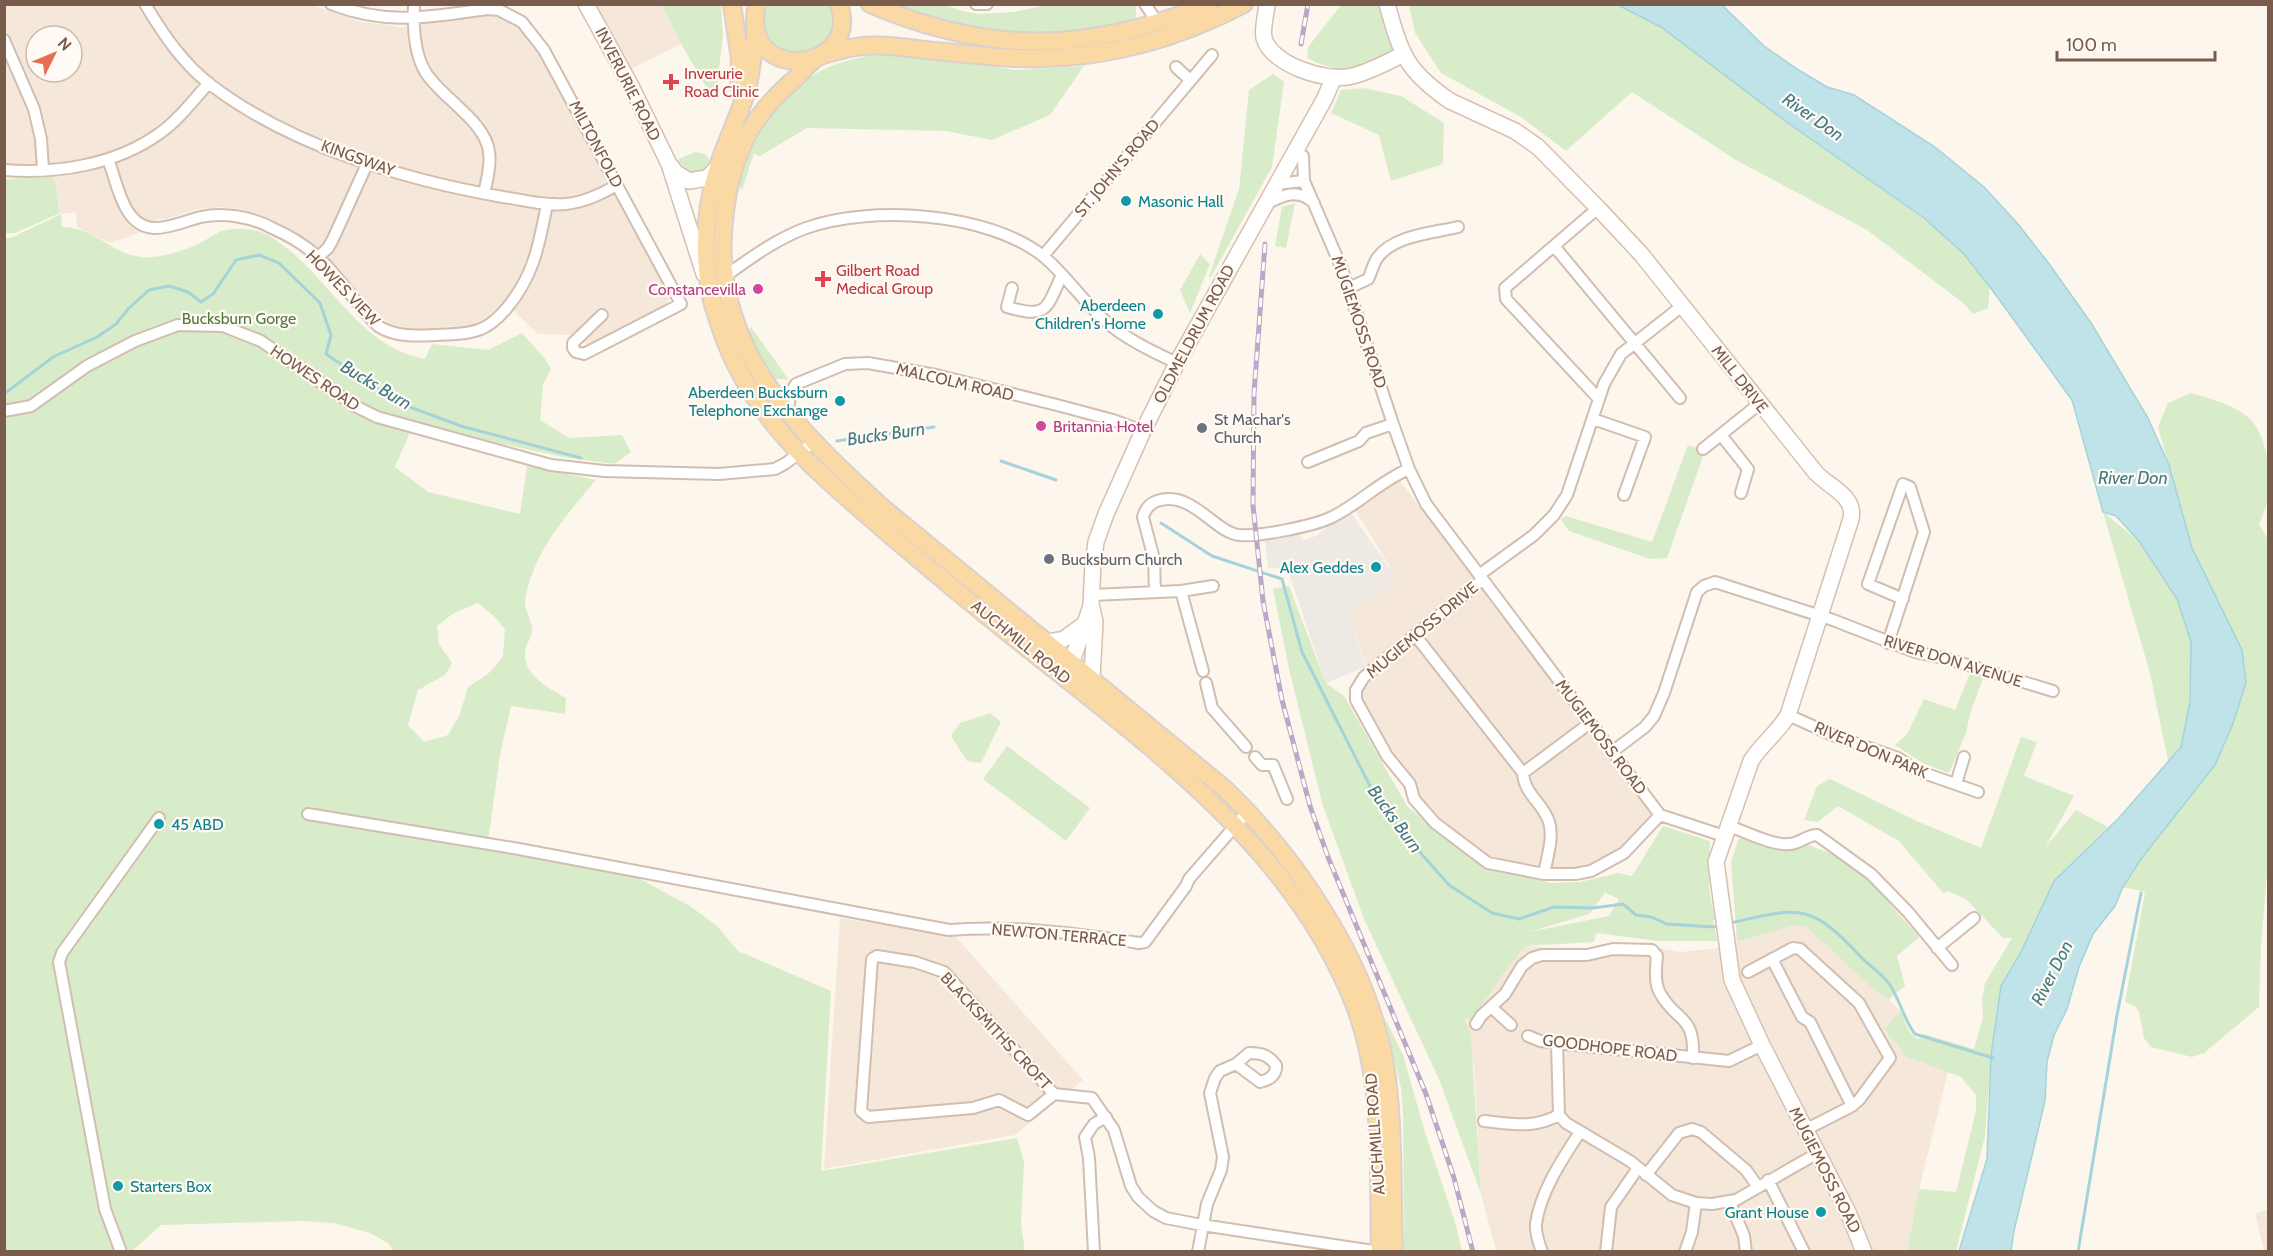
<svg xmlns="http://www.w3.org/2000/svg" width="2273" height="1256" font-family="Cabin,sans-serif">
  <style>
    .residential { fill: #f5e8da; fill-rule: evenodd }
    .industrial { fill: #efe9e4 }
    .green { fill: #d8ecc9; fill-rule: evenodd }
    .water { fill: #bfe3e8; stroke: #a5d3da; stroke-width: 1.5 }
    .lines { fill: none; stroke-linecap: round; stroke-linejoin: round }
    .stream { stroke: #a5d3da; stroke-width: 3 }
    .street-casing { stroke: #d1beb0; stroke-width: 14 }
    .secondary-casing { stroke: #d6c0b0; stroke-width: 18 }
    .primary-casing { stroke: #dad1cd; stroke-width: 20 }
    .street { stroke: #fff; stroke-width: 10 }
    .secondary { stroke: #fff; stroke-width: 15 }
    .primary { stroke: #fbd9a5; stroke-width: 16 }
    .rail-casing { stroke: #b9a8c9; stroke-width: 5 }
    .rail { stroke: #fffaf3; stroke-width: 3; stroke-dasharray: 9; stroke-linecap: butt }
    .health-dot { fill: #e0444e; stroke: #fffaf3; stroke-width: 2 }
    .culture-dot { fill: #0f9aa8; stroke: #fffaf3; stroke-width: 2 }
    .hotel-dot { fill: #d1479c; stroke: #fffaf3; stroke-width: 2 }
    .worship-dot { fill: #6b7280; stroke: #fffaf3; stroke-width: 2 }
    .labels { text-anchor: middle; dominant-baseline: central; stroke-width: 4.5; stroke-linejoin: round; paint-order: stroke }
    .health-label { font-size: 16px; fill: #be3a42; stroke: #fffaf3; text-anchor: start }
    .street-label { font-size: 16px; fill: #7a5c4d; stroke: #fffaf3 }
    .culture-label { font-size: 16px; fill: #0d838f; stroke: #fffaf3; text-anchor: end }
    .hotel-label { font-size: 16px; fill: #b23c85; stroke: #fffaf3; text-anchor: end }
    .park-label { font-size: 16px; fill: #537a41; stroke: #fffaf3 }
    .worship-label { font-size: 16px; fill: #5b616d; stroke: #fffaf3; text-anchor: start }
    .water-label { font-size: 18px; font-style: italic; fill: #437c86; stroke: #fffaf3 }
  </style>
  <rect width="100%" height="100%" fill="#fdf6ec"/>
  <path class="residential" d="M4,5h308l49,17 41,5 85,-12 17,4 14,8 22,27 130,242 -3,8 -78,44 -7,-9 -12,-4 -32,-1 -34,-32 -19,17 -11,6 -63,4 -22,-5 -81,-83 -17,-12 -30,-14 -21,-6 -22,-2 -19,2 -33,10h-9l-12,12 -35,12 -33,-16 -1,-15 -15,2 -10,-51 -23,3 -23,-1zM36,36h36v36h-36z
    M595,5h67l19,39 -50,25z
    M1399,480l261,335 -34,36 -51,23 -87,-11 -53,-40 -43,-61 -36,-72 8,-13 2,-10 -16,-54 48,-33 -43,-70z
    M840,918l116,19 127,143 -68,55 -191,34z
    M1794,924l14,4 93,83 -17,18 23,28 41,15 -29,117 -12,62h-411l-15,-57 -7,-130 -11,-36 34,-51 28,-31 67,5 40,-7 48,8 39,-4z
    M2268,1210v41h-4l-9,-38z"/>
  <path class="industrial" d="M1351,513l47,67 -48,33 15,54 -39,16 -39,-115h-19l-3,-29 33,-5 6,6 12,-4 11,-9z"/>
  <path class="green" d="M1136,4v13l-8,8 -78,10 -81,-6 -81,-24h57l17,6 16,3 35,-2 34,-7z
    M662,5h59l2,31 -8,66 -34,-58z
    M764,5h67c1,7 4,16 2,23 -12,42 -81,32 -69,-23z
    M1341,5h43l18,42 -56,25 -26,-8 -13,-6 1,-11z
    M1409,5h209l43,22 127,96 136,95 39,35 27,34 -2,21 -15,6 -11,-12 -95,-72 -131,-70 -104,-68 -66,59 -45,-34 -80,-44 -26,-40z
    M882,54l45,3 89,13 68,-4 -34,49 -58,25 -46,-9 -139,-3 -47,28 -6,-3 -12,37 -6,-7c4,-13 8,-27 14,-39 4,-8 10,-16 16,-23 29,-43 65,-61 116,-67z
    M1273,74l11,8 -12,85 -61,110 -2,-1 30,-87 10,-99z
    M1364,88l37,8 43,27 -1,41 -52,17 -12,-46 -48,-22 10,-23z
    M695,152l10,2 6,9 -13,14 -12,-5 -8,-13z
    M54,177l6,36 -45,20h-10v-54z
    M1295,203l-9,45 -11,-2 7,-39z
    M61,214l1,13c32,0 50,27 79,30 19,2 45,-7 61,-15 8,-4 16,-11 24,-12 8,-2 25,-1 32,1 11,3 22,12 31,19 46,37 73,97 136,109l7,-15 56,6 34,-17 23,26 6,10 -8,16 -3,35 29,18 53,-3 9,17 -17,12 -51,-7 -150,-32 -18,42 33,25 92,22 7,-48 69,14c-30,35 -64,74 -71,121 -1,10 8,20 7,30 -1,8 -7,15 -7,22 -2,22 25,36 41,45l-1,16 -54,-8 -11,49 -13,94 140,23 63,34 26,19 22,26 93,40 -10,180 196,-33 7,24 -3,63 4,26 -631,1 -6,-9 -18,-10 -36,-10 -31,-2 -142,4 -29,26 -127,1v-1014h6zM478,603l20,17 7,10 -2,27 -15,17 -20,13 -8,27 -12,21 -24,7 -16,-17 10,-35 27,-15 7,-12 -13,-19 -2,-18 17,-13z
    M1200,254l10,10 -20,49 -10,-23z
    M751,327l38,53 -18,-2 -24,-44z
    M2191,393c18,5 50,14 62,29 14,18 19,53 15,76 -1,8 -6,18 -9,26l9,15v323l-7,84 -2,61 -55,46 -12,4 -41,-10 -7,-9 -5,-26 -4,-6 -10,-4 20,-110 -22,-5 18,-28 74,-94 17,-39 14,-43 -4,-33 -50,-102 -34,-121 10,-24z
    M1688,445l17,6 -38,107 -17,1 -81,-28 -8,-12 5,-3 86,26z
    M2103,512l36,29 38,58 14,43 -2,64 -8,41 -13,14 -18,-88z
    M1289,586l37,97 18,13 63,110 44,37 49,27 51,13 29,-1 38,-9 14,3 31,-50 47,15c-1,28 -4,53 7,79h-4l4,21h-58l-63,-8 -2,9 -69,4 -23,29 -31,46 -6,-3 6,20 10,156 -42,-115 -75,-160 -41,-113 -33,-133 -17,-84zM1605,893l14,6 -10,17 -80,16 60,-18z
    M1971,671l13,4 -14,39 -4,19 -17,40 -25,-9 -29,-19 12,-11 17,-35 31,11z
    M990,713l11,9 -20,41 -14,-2 -16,-25 9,-13z
    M2021,737l16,5 -13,34 50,20 -29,52 31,-38 32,17 -54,54 -33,71 -20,34 -10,69 -6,81 -29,115h-49l12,-62 37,3 20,-81v-16l-15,-18 -54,-20 -23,-28 17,-18c4,11 7,23 17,28l6,-5 50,15 9,-32 -1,-18 3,-16 27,-45h-9l-37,-39 -18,-8 -5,2 -44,-52 -61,-35 -20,16 -14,-2 13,-34 13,-7 89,43 62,26z
    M1007,746l83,62 -24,33 -83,-62z
    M1739,838l50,11 17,-5 26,10 35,24 52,59 -22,19 8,30 -17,14 -19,-15 -61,-57 -14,-3 -57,17 -6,-80z
    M1385,1018l18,37 22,77 31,93 6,26h-58l-1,-139 -2,-24z"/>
  <path class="water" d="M1618,5h104l42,41 33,23 30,18 27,8 81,52 49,40 34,37 32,41 41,58 57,95 21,47 23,83 50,102 4,33 -14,43 -17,39 -74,94 -18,28 -8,19 -22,28 -14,33 -12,42 -13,26 -7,27 -2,39 -31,130 -3,20h-52l28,-92 4,-104 10,-69 20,-34 33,-71 64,-62 63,-72 9,-45 1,-60 -14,-43 -38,-58 -23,-25 -13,-4 -31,-112 -82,-113 -27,-34 -39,-35 -136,-95 -127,-96z"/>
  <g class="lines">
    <path class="stream" d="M4,394l49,-37 44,-20 19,-13 13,-16 20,-18 20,-4 19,6 13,10 12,-8 23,-34 23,-5 20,8 41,40 11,32 -5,19 73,49 62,23 120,32
      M837,441l97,-14
      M1001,461l55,19
      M1161,523l51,33 70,23 20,73 72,142 27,37 48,54 43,28 27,6 35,-12 39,1 30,-4 13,11 15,2 16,7 46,3 8,-2
      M1730,923c69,-15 79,-22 130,33 9,10 23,18 30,29 10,15 14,35 25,49l78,24
      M2078,1252l39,-237 24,-122"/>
    <g class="street-casing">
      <path id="street" d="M145,4c18,30 38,60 66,81 80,61 194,95 292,112 21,3 42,9 63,7 19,-2 35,-10 51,-19
        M331,4c57,22 98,13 156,5l12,1 23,12 22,28 137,254 -97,50 -8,-2 -3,-4v-5l29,-28
        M414,4c-1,22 0,50 12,69 16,25 60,49 63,79 2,13 -2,29 -5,41
        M976,4h11
        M1145,4l13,19
        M4,40l30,69 7,30 2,30
        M1176,67l14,13
        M1303,156l1,25 38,88 51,155 16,45 17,35 234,311 64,21
        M108,159c6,16 10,36 19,51 19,32 48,13 74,7 23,-5 51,0 71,11 16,7 33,17 46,29 22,20 38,48 60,69 17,11 38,10 58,9 15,-1 31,0 45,-6 10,-4 18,-12 25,-20 28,-33 33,-64 41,-105
        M4,170c53,4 112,-5 156,-37 19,-13 33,-33 49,-50
        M1285,183l19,-2
        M1266,204c17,-9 32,-16 48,-1
        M1598,208l-93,80 1,11 93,100
        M1554,246l126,152
        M1043,256l169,-201
        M318,257l10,-9 5,-9 34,-75
        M724,277c25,-18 52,-38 82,-49 65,-23 181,-16 237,28 22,18 38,43 60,63 21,19 48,32 74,44
        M1012,288l-5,19c41,12 39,2 55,-32
        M1349,288l19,-9c4,-7 5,-16 10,-22 17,-22 55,-24 80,-30
        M4,411l27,-5 56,-40 48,-25 43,-16 45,1 38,15 94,65 22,11 174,48 53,6 115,3 56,-5 11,-6 29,-22
        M788,412l2,-19 6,-9 49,-20 23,-1 68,12 121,30 56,15 30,11
        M1593,419l52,18 -21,58
        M1721,435l27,34 -7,24
        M1703,449l56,-45
        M1308,462l51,-21 7,-8 27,-9
        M1479,575l55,-40 20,-20 13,-20 37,-111 17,-30 61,-48
        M1482,580l-118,97 -8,13v10l31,56 23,28 4,15 21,24 53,40 56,11h31l16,-3 33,-18 36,-38
        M1181,591l22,80
        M1155,592l-1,-33 -11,-42c2,-8 6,-13 14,-16 35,-12 57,32 83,34 19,2 72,-9 90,-17 28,-13 50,-37 79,-49
        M1092,595l89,-4 32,-5
        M1415,635l108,138c1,21 20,30 26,49 5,16 -2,35 -5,52
        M1888,643l36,-111 -14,-45 -7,-3 -35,100 35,15
        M1206,683l6,25 34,39
        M1788,715l47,21 63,22 20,13 60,21
        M1612,752l33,-25 9,-11 10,-23 33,-101 7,-6 11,-4 118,38 82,32 33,7 105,32
        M1255,757l7,8h11l14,34
        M1523,773l67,-50
        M1956,784l8,-27
        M308,814l211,35 430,81c63,-5 127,3 190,13l6,-1 41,-56 3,-7 59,-68
        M1728,826c17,5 44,20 61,18 11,0 17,-9 28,-9l54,39 37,38 44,53
        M1937,948l37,-30
        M1772,959l30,58 8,5 42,84
        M1748,972l45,-24 7,1 59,54 31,55 -31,42 -7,6 -47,24
        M1491,1007l20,18
        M1476,1024l5,-8 24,-22 17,-28 10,-8 10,-3h45l26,-6 39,1 5,6c-1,11 -3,27 3,37 16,30 35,20 33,65
        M1528,1036l12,5 35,4 154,16 33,-16
        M1557,1043l2,72 7,8 64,38 42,34 24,8 16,1 24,-4 80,-46
        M1249,1053c13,0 19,2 27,12 1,10 -7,15 -16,17l-24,-18z
        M1054,1094l-110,-122 -29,-10 -38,-6 -5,3 -11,152 7,6 105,-9 26,-8 29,15 26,-21 38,4 22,32 17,56 7,11 15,14 13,7 36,7 178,27
        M1484,1121c29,3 49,8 75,-6
        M1646,1175l33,-42 13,-4 9,3 45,38 12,17
        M1768,1180l36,72
        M1730,1202l14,34 2,16
        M121,1252l-16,-43 -46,-247 3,-9 97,-135
        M1094,1252l-5,-94 -4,-21 9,-13 12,-7
        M1198,1252l9,-48 14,-34 2,-13 -13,-64 5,-15 5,-7 16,-7
        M1542,1252c-3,-9 -7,-19 -6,-28 4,-32 27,-66 44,-92
        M1606,1252l5,-45 27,-39
        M1685,1252l7,-20 4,-29"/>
    </g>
    <g class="secondary-casing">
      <path id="secondary" d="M586,4l45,82 38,78 35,110
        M1387,4c5,17 9,35 17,50 8,18 30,36 46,47l65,30 23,16 60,61 43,46 175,219c13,14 40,23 35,46l-63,196c-10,18 -27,29 -37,46l-35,101 16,118 30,65 86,167 16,40
        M1267,5c-1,10 -5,23 -3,33 7,27 64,45 88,38 18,-4 35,-14 52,-22
        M671,166l5,7 13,8 18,-3 10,-10
        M1048,642l16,-3 19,-14
        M1074,675l-2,-14 19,-55
        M1092,678l3,-56 -4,-18 2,-40 3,-22 10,-28 37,-83 34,-68 148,-265 9,-21"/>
    </g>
    <g class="primary-casing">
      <path id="primary" d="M732,4l8,55 -1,27
        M757,4c-19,82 106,69 82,0
        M870,4c120,51 218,49 339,0
        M1244,4c-76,40 -159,60 -246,53 -21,-2 -42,-4 -63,-6 -31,-3 -62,-10 -93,-1 -8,2 -20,4 -27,9 -7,5 -12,12 -18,18 -19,16 -35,32 -48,55 -15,27 -22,57 -25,89 -14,126 73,209 159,287l342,281c76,73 149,183 162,289 7,57 5,116 7,174
        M756,30c-3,20 -4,40 -9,60 -8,26 -21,51 -29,77 -12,38 -15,80 -9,119 2,15 7,29 12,43 31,92 99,145 169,206 55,47 112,94 169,138 116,92 241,190 296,333 29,77 23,165 25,246"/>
    </g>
    <use href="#street" class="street"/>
    <use href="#secondary" class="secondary"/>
    <use href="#primary" class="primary"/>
    <g class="rail-casing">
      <path id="rail" d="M1301,44l7,-40
        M1265,244l-11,150 -1,111 10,96 19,99 28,106 18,51 98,237 28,84 19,74"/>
    </g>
    <use href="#rail" class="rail"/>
  </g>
  <g class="health-dot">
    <path d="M668 73h6v6h6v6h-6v6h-6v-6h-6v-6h6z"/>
    <path d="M820 270h6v6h6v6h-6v6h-6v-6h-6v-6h6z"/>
  </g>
  <g class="culture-dot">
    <circle cx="1126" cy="201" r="6"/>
    <circle cx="1158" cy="314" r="6"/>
    <circle cx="840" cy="401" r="6"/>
    <circle cx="1376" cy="567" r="6"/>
    <circle cx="159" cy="824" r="6"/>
    <circle cx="118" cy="1186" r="6"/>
    <circle cx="1821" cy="1212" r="6"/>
  </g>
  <g class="hotel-dot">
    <circle cx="758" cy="289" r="6"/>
    <circle cx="1041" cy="426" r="6"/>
  </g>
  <g class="worship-dot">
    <circle cx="1202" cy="428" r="6"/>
    <circle cx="1049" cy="559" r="6"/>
  </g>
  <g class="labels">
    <g class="health-label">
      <text x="684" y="73">Inverurie<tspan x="684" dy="18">Road Clinic</tspan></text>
      <text x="836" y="270">Gilbert Road<tspan x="836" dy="18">Medical Group</tspan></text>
    </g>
    <g class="street-label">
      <text transform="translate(628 84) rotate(63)">INVERURIE ROAD</text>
      <text transform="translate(596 144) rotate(62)">MILTONFOLD</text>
      <text transform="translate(358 158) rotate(20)">KINGSWAY</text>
      <text transform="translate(1117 168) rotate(-50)">ST. JOHN'S ROAD</text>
      <text transform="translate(343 288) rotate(46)">HOWES VIEW</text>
      <text transform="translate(1359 322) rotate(71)">MUGIEMOSS ROAD</text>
      <text transform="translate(1194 334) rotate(-62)">OLDMELDRUM ROAD</text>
      <text transform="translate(315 378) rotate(34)">HOWES ROAD</text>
      <text transform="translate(1740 379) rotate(52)">MILL DRIVE</text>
      <text transform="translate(955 382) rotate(13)">MALCOLM ROAD</text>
      <text transform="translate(1422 630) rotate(-40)">MUGIEMOSS DRIVE</text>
      <text transform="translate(1021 642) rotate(39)">AUCHMILL ROAD</text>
      <text transform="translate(1953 661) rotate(17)">RIVER DON AVENUE</text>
      <text transform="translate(1601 737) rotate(53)">MUGIEMOSS ROAD</text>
      <text transform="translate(1871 750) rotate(23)">RIVER DON PARK</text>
      <text transform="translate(1059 935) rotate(5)">NEWTON TERRACE</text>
      <text transform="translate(996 1031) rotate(47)">BLACKSMITHS CROFT</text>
      <text transform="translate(1610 1048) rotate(7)">GOODHOPE ROAD</text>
      <text transform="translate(1375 1134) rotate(-94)">AUCHMILL ROAD</text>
      <text transform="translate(1825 1170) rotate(63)">MUGIEMOSS ROAD</text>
    </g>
    <g class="culture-label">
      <text x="1138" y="201" text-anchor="start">Masonic Hall</text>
      <text x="1146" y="305">Aberdeen<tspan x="1146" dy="18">Children's Home</tspan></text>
      <text x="828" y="392">Aberdeen Bucksburn<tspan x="828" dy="18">Telephone Exchange</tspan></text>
      <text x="1364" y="567">Alex Geddes</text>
      <text x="171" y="824" text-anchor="start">45 ABD</text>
      <text x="130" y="1186" text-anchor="start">Starters Box</text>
      <text x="1809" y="1212">Grant House</text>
    </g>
    <g class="hotel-label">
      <text x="746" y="289">Constancevilla</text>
      <text x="1053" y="426" text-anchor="start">Britannia Hotel</text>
    </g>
    <g class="park-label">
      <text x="239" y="318">Bucksburn Gorge</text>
    </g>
    <g class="worship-label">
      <text x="1214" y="419">St Machar's<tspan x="1214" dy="18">Church</tspan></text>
      <text x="1061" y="559">Bucksburn Church</text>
    </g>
    <g class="water-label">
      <text transform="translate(1813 117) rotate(35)">River Don</text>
      <text transform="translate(376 385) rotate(31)">Bucks Burn</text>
      <text transform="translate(886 434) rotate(-8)">Bucks Burn</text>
      <text x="2133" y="478">River Don</text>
      <text transform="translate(1395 819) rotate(54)">Bucks Burn</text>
      <text transform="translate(2052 973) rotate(-63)">River Don</text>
    </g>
  </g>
  <rect width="2273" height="1256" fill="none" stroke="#7a5c4d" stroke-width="12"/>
  <g transform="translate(54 54) rotate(47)"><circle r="28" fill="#fffaf3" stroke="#cabbb1" stroke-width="1.5"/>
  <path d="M0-4.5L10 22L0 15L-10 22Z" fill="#e76f51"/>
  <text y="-9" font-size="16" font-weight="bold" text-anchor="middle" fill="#7a5c4d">N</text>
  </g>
  <path d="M2057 51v9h158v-9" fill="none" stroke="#7a5c4d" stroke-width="3"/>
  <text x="2066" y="51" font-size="18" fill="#7a5c4d" stroke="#fffaf3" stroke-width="4.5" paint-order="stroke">100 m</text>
</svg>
